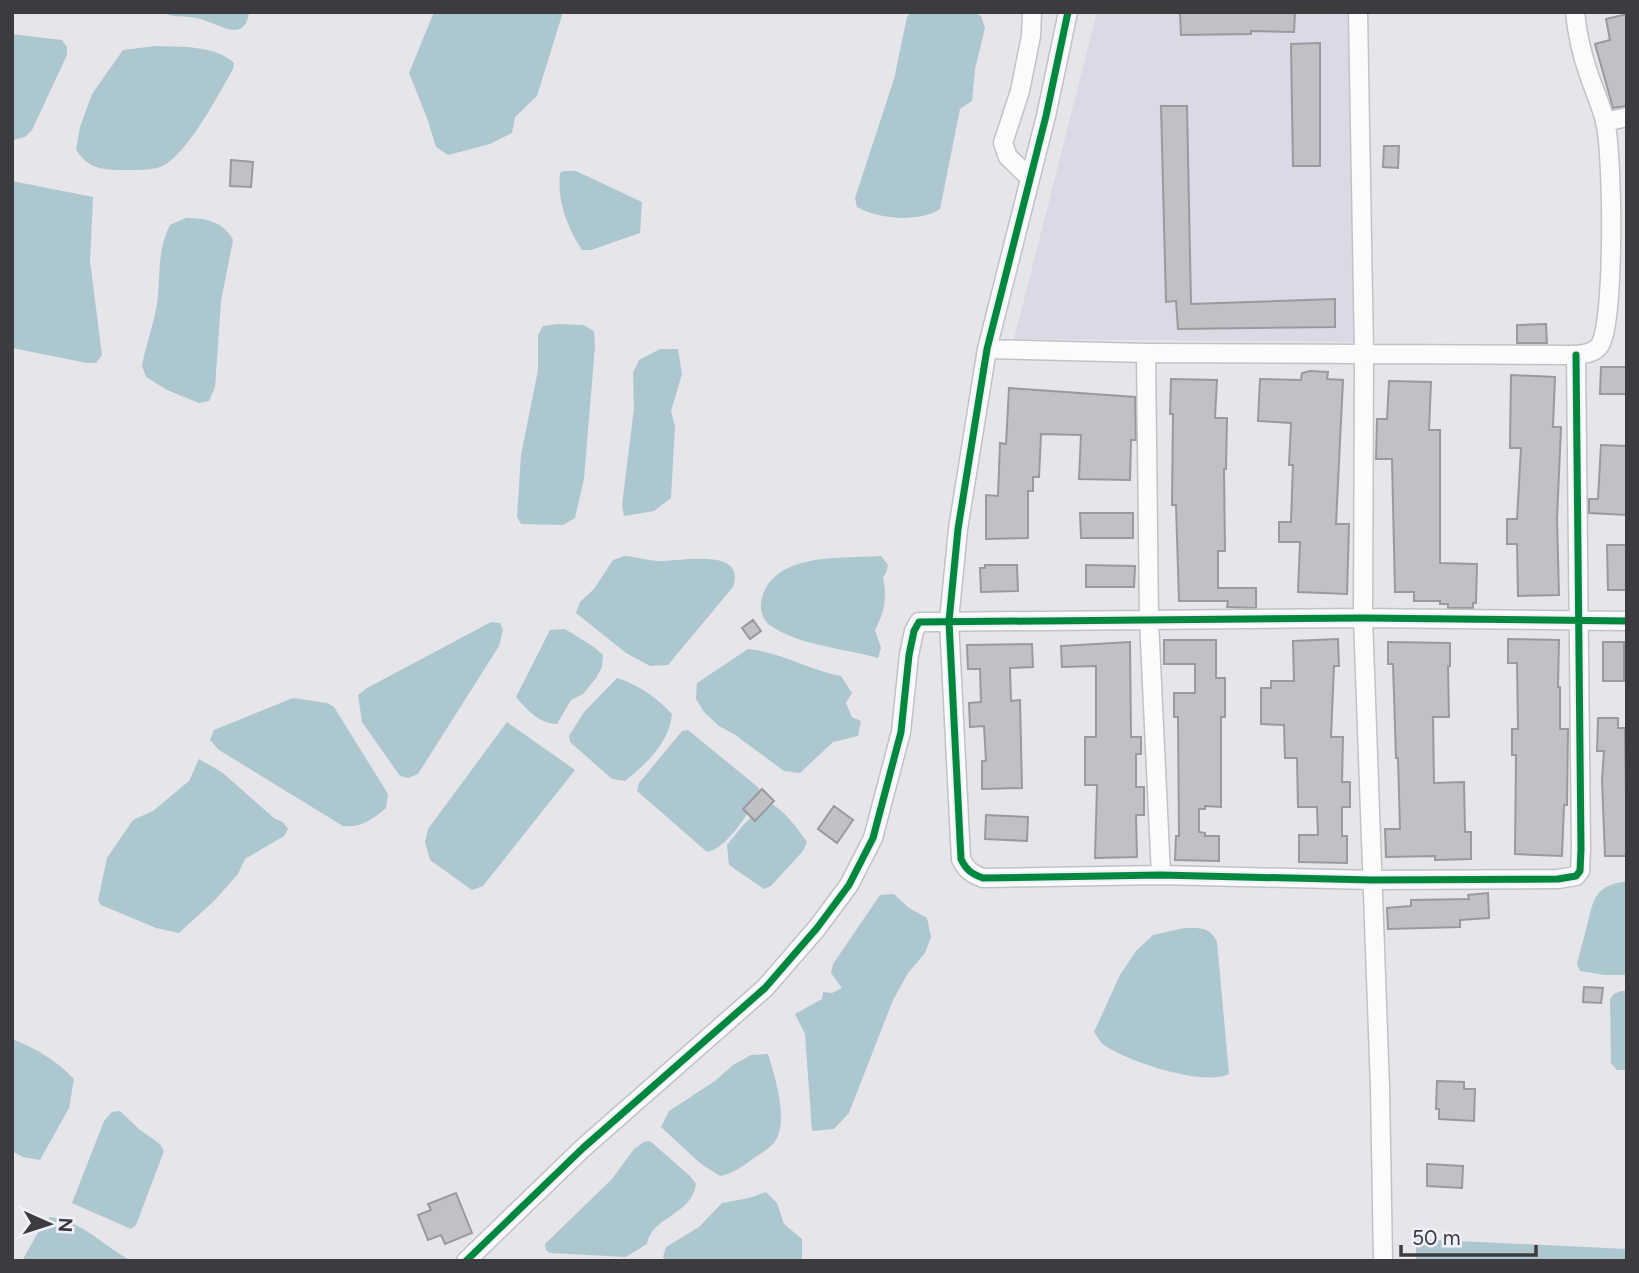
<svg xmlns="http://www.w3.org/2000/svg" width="1639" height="1273" font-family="Figtree,sans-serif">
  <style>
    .built { fill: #dadae6 }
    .water { fill: #adc7cf }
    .building { fill: #c0c1c5; stroke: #999a9e; stroke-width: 2 }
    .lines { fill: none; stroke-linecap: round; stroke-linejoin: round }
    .minor-casing { stroke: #c2c2c6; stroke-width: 21 }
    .minor { stroke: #fbfbfc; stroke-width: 18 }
    .cycleway-casing { stroke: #eff0fa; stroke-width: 11 }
    .cycleway { stroke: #00873e; stroke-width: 7 }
  </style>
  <rect width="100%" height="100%" fill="#e5e5ea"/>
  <path class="built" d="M1097,12h255l7,330 -345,-3z"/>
  <path class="water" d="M162,12h87c-4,33 -31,11 -49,7 -13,-4 -26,0 -38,-7z
    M434,12h129l-26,84 -22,21 -3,16 -22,11 -42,11 -12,-8 -9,-29 -18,-45z
    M911,12h62l8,4 4,12 -10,41 -3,32 -12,8 -20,100c-21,14 -62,10 -83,-2l-2,-9 39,-119 13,-62z
    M12,34l50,6 5,7v8l-35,75 -7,7 -12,3z
    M156,46c25,1 59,-1 78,17l-1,6c-13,23 -48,90 -73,98 -12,4 -30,3 -43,3 -20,-1 -30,-4 -41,-20l4,-23 12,-33 31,-44z
    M563,171h13l66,31 -2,31 -49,17h-9c-15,-23 -25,-49 -22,-77z
    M12,181l81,16 -3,64 12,94 -6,8h-9l-75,-15z
    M186,218c19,0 37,3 47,22l-12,61 -6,86 -6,14 -10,2 -32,-13 -21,-13 -4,-11c4,-22 14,-48 16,-70 2,-25 0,-48 12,-71z
    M558,324l25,1 11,6 1,15 -11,133 -9,39 -12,7 -42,-1 -4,-7 4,-62 17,-85v-35l5,-9z
    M660,349h18l4,25 -11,37 4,15 -4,72 -17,13 -30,5 -2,-11 12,-97 -1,-35 6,-13z
    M625,556c10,1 22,4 32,5 22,1 90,-15 76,26l-65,78 -18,1 -24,-13 -50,-40 4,-11 14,-13 19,-29z
    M881,556l7,9 -2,8 -3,4c4,21 2,34 -8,53l6,18 -3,10c-35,-10 -77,-12 -107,-32 -8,-5 -11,-15 -10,-24 10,-51 81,-43 120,-46z
    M491,622l9,1 3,7 -4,16 -81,128 -10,4 -8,-2 -38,-54 -4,-27 9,-7z
    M565,629l29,18 9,8 -1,12 -6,11 -13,16 -12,6 -14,24c-17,0 -30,-14 -41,-27l34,-67z
    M748,649c32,3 61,21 93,27l11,17 -6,10 6,14 9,4 -3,15 -25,6 -33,31 -16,-2 -50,-37 -15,-8 -15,-14 -8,-13 1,-16z
    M617,678c22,7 39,19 55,36 -3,29 -25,49 -47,67l-13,-2 -42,-37 -1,-6 15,-24z
    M293,698l34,5 7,4 54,87 -2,14c-15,12 -24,20 -43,18l-124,-76 -9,-10 4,-10z
    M507,722l68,48 -92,116 -11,4 -42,-30 -5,-18 3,-13z
    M688,730l71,58 1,7c-12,17 -32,53 -53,57l-70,-61 2,-8 43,-52z
    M199,759l24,14 52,46 8,3 5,7 -4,7 -39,23 -7,15 -23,26 -36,33 -23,-5 -55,-23 -3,-5 9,-42 26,-38 20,-9 36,-30z
    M768,802c17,8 28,25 39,40l-4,9 -32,35 -7,3 -35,-24 -2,-20 17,-21z
    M1627,881v94h-23l-24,-4 -3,-7c3,-13 7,-26 10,-38 7,-29 8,-40 40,-45z
    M894,894l15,14 18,10 4,19 -6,16 -17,20 -15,27 -44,113 -15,16 -22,2 -7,-97 -10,-20 27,-15 1,-7 9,1 10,-5 -11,-15 2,-9 47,-69z
    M1184,928c15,0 26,-2 33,14l12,132c-25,13 -103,-13 -125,-29 -4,-3 -7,-9 -10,-13l26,-57 16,-24 17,-16z
    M1621,991h6v79h-10l-6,-7 -1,-64 4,-5z
    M12,1039c25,10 44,21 62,40l-5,29 -29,52 -17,-3 -11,-6z
    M768,1054c7,23 23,72 4,91 -5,5 -12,9 -18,13 -12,9 -20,15 -34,18l-19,-12 -40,-37 8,-16 46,-30 18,-16 18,-10z
    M120,1111l20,19 20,14 4,7 -28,74 -5,4 -59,-26 32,-82 8,-9z
    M650,1141l40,35 6,8c-4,31 -45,33 -49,60l-21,13 -76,-4 -4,-3 -1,-6 67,-65 22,-30 10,-7z
    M766,1192l11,11 7,21 18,15v21l-135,1 -4,-4 3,-10 33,-20 23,-24 27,-5z
    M50,1217c33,4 54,30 82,44h-110l18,-32z
    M1416,1239l211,10v12h-211z"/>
  <path class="building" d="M1180,12h115l-1,20 -43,-1v3l-70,1z
    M1627,14v92l-14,2 -18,-64 15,-4 -4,-21z
    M1320,43v123h-27l-2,-122z
    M1161,106h26l4,198 144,-5v28l-157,2 -2,-28 -10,1z
    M1384,146h15l-1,22 -15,-1z
    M231,160l22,2 -2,25 -21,-1z
    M1546,324l1,19h-30v-18z
    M1601,367h26v27h-27z
    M1310,371l18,1 -1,7 16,1 -7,144h13l-2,70 -49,-2 2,-50h-21v-20h12l2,-57h-4l2,-42 -33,-2 2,-42 41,1 1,-7z
    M1511,375l44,2 -2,50h8l-4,92 2,76 -41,1 -1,-52h-10v-25h10l4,-71h-11z
    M1171,379l46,1 -2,38h12l-1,51h-2l1,82h-7v37h38v20l-29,-1 1,-6h-49l-3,-96h-4l1,-91h-3z
    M1389,381l42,1 -2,48h11v133l37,1 -1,39h-3v5h-25v-4h-8v-3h-26v-9h-19l-3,-133h-16l1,-40h10z
    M1009,388l126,9 1,43h-5l-1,40 -51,-1 2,-44 -40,-1 -2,43h-6v14h-5v47l-42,1v-44l12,1 2,-53 6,1z
    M1601,445l26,1v69l-38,-2v-14h9z
    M1080,513h53v25h-52z
    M1607,545h20v45h-19z
    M985,565h32l1,26 -37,1 -1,-24h5z
    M1086,565l49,1 -1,21h-48z
    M753,620l8,11 -11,8 -8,-11z
    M1338,639l1,27h-5l-3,71h12l-1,45h8v25h-8v29h5v27l-48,-1v-27h19l-1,-28h-19l-1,-49h-12l-1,-33 -23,-1v-36h10v-7h23l-1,-40z
    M1508,639l51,1 -1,47h2v42h8l-1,76h-3l-2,51 -47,-2 1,-99h-4v-26h6l-1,-66h-9z
    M1164,640h52v38h9v39h-4v90l-16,-1v3h-6v23l6,1v3h14v25l-44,-1 1,-24h3l-1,-119h-4v-24h21v-29h-31z
    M1130,642l1,95h10v17h-5v33h8v28h-8l1,42 -42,1 2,-73h-12v-48h11v-71l-34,1 -1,-21z
    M1388,642l62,1v23h-2l1,51h-16l1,66 30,-1 1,50h6v27l-36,1v-4l-49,1 -1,-28h15l-2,-71h-2l-3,-94h-5z
    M1603,642h21v39h-21z
    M1032,644l1,23 -23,1 1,33 9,-1 2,88 -40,1v-28h4l-2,-35 -14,1 -1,-24 12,-1 -1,-33h-12l-1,-24z
    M1598,718h20v10h7l2,128h-22l-3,-76 2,-29h-7z
    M762,789l12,12 -19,20 -12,-12z
    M834,806l19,14 -16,23 -19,-14z
    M986,815l42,2 -1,24 -42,-2z
    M1488,893l1,25 -29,2v7l-72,2 -1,-21 24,-2v-6l58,-1 -1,-4z
    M1584,987l19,1 -2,15 -18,-1z
    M1437,1081l27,1v7h11l-1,32 -35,-2v-10h-3z
    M1427,1164l36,2 -1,22 -35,-2z
    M456,1193l16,40 -27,11 -4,-9 -13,5 -10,-25 13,-5 -3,-6z"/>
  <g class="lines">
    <g class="minor-casing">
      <path id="minor" d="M1068,12l-22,104 -59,233 -29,180 -9,92 12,238c5,11 11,15 22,19l178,-3 211,5 186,-1 18,-3 4,-5 1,-22 -5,-494
        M1358,12l6,340 -1,266 17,469 3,174
        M1605,122l22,-5
        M1030,178l-22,-21 -5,-14 17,-52 11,-55 1,-24
        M987,349l159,4 430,2c9,-1 19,-2 24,-10 15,-25 13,-192 5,-224 -4,-16 -11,-31 -16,-46 -7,-20 -12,-42 -14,-63
        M1146,353l3,267 12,255
        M466,1261l117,-113 182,-160 52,-60 32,-43 24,-47 28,-106 8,-77 5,-24 5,-9 444,-4 264,3"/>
    </g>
    <use href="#minor" class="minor"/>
    <g class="cycleway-casing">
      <path id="cycleway" d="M1068,12l-22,104 -59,233 -29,180 -9,92 12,238c5,11 11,15 22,19l178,-3 211,5 186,-1 18,-3 4,-5 1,-22 -5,-494
        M466,1261l117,-113 182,-160 52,-60 32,-43 24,-47 28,-106 8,-77 5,-24 5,-9 444,-4 264,3"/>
    </g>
    <use href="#cycleway" class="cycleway"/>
  </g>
  <rect width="1639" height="1273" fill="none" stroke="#3c3c40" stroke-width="28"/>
  <g transform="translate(49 1224) rotate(93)" stroke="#eff0fa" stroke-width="5" paint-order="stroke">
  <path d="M0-5L12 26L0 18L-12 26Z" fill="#3c3c40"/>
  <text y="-10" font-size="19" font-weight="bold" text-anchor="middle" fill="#3c3c40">N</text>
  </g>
  <path d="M1401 1245v10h135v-10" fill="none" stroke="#3c3c40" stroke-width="3.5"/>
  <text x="1412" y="1245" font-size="21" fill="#3c3c40" stroke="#eff0fa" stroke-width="5" paint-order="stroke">50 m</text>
</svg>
